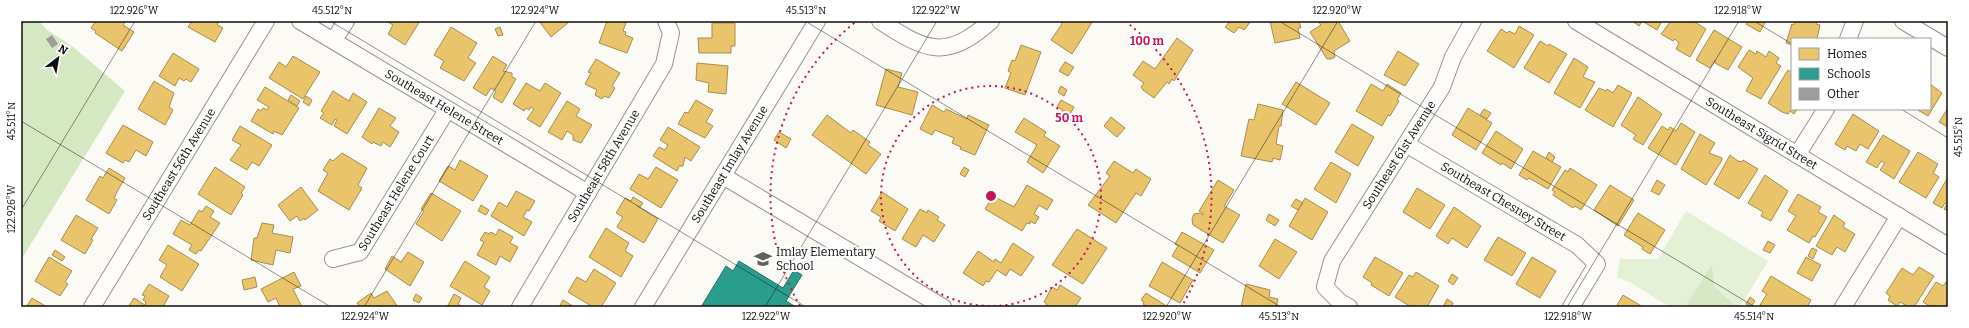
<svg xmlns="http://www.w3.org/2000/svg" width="1969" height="328" font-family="Bitter,serif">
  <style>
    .green { fill: #e4f1d4 }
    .forest { fill: #d4e8c2 }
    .homes { fill: #e9c46a; stroke: #a78d4e }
    .schools { fill: #2a9d8f; stroke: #227268 }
    .building { fill: #9f9d99 }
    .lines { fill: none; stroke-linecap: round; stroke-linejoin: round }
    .minor-casing { stroke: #959492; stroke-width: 18 }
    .minor { stroke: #fffefd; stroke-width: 16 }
    .ticks { fill: none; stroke: #0e0e0e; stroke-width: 1; stroke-opacity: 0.45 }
    .ring { fill: none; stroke: #c2185b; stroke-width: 2; stroke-dasharray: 2 4 }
    .labels { text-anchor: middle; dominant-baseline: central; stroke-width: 4; stroke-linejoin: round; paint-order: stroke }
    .street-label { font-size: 12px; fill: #0e0e0e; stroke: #fff }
    .poi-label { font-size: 12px; fill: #0e0e0e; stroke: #fff; text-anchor: start }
    .centre { fill: #c2185b; stroke: #fff; stroke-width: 2 }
    .ring-label { font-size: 12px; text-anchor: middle; font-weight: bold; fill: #c2185b; stroke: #fff; stroke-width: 4; stroke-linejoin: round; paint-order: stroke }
    .neatline { fill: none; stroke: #0e0e0e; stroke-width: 1.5 }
    .ticks-label { font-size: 10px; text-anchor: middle; fill: #0e0e0e }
  </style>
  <rect width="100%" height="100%" fill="#fcfaf4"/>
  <path class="green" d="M1686,211l82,50 -28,46h-3l-23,-21 -2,-22 -27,43h-15l-39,-24 -14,-6 3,-18h38z"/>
  <path class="forest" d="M21,21h18l8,9 25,16 53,45 -104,169z
    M1712,264l2,22 23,21h-52z"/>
  <path class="homes" d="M96,21h30l-3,4 11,7 -12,19 -27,-18 1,-2 -5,-3z
    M192,21h27l-2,4 6,3 -8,14 -27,-15z
    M386,21h34l-15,24 -17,-11 5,-9z
    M539,21h29l1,1 -18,15z
    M607,21h13l6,2 -3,8 3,1 -1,3 8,3 -6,15 -28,-10z
    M1061,21h32l-21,33 -21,-14 11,-16z
    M1230,21h21l-7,9 -5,-3 -5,6 -9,-6z
    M1270,21h29l2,7h-3l2,10 -25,5z
    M1318,21h20l12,20 -16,10 1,6 -4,2h-4l-17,-27 11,-7z
    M1632,21h30l-5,9 -15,-9 -3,5z
    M1671,21h22l13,8 -16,28 -14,-8 3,-6 -4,-4 -2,2 -12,-7z
    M1748,21h18l-6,11 -14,-8z
    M1795,21h22l-1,3 4,1 -3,14h-25v6l-6,-2 6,-19 2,1z
    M712,23h23v23h-4v7h-32l-1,-15h14z
    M1519,26l15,9 -20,33 -27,-17 14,-22 6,4 2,-2 6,3z
    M451,27l26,16 -9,15 8,5 -12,18 -24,-13 4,-7 -10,-6z
    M500,27l3,8 -5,1 -3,-7z
    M1714,30l28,17 -14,23 -13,-7v-3l-5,8 -14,-8z
    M1177,38l16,12 -19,31 -2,-2 -3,5 -2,-2 -13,16 -11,-8 -2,-3 3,-4 -11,-8 10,-14 12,8z
    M1540,41l8,5 1,-2 18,10 -18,29 -25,-15z
    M1021,45l20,7 -16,43 -20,-7 6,-15 -3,-2 4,-11 3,1z
    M1749,50l7,4 1,-3 9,6 3,-6 10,7 -3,5 5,3 -20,33 -15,-8 7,-13 -15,-11z
    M1398,51l21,13 -14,22 -21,-11z
    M173,53l26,16 -8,13 -5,-3 -2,2 -5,-3 -4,8 -16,-10z
    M293,56l27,16 -17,27 -34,-21 10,-16 7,5z
    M493,56l14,9 -4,6 9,2v4l4,2 -14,24 -9,-6 3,-6 -5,-3 -5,8 -13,-8z
    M1574,58l14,9 -5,10 12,5 -15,26 -26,-15z
    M596,59l24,14 -8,13 3,2 -6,10 -5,-2 -2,3 -7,-4 2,-5 -12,-6 6,-11 -3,-1z
    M1065,62l9,5 -6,9 -9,-5z
    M697,63l31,3 -2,28 -18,-2 1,-9 -13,-3z
    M886,69l16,4 -4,14 20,5 -6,23 -36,-10z
    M1788,70l4,3v36h5l-3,5 -4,-3 -2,3 -6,-2 -14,-9z
    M154,81l20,12 -5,14 4,3 -8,15 -27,-16z
    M1296,82l34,21 -14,22 -34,-21z
    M526,83l14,8 5,-8 16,10 -21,34 -13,-8 7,-10 -3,-2 -2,3 -3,-2 -2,3 -11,-7z
    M1371,84l12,7 4,-7 14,9 -4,7 2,1 -9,15 -2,-1 -6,11 -26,-15z
    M1930,84l12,9 -14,23 -12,-7h14z
    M1618,85l14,8 -19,34 -28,-17 14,-22 7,3 1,-2 6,4z
    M1061,86l6,4 -3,6 -6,-4z
    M265,87l34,21 -17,27 -8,-4 -1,3 -22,-13 7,-12 3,2 2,-3 4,2 2,-3 -12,-7z
    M333,91l16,10 4,-8 14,9 -20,32 -13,-8 3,-6 -2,-1 -3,6 -12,-7 4,-5 -3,-2z
    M291,95l9,6 -3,5 -9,-6z
    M306,96l6,4 -3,6 -6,-4z
    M1638,97l24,17 -19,31 -10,-6 3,-4 -15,-10z
    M696,100l17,10 -7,12 7,4 -8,12 -27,-14 7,-12 3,1z
    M1061,100l13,7 -4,7 -13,-7z
    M567,101l13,8 -4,7 16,9 -11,18 -8,-3v-5l-6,-4 -5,9 -14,-8z
    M1258,104l25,6 -2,16h-2l-3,18 7,2 -3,14 -7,-2 -1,4 -31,-6 8,-37 5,1z
    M932,105l12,7 2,-3 21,10 1,-4 21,10 -14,30 -15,-6 1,-2 -9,-4 2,-5 -19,-8 -3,5 -12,-6z
    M379,108l17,10 -6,8 9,6 -9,15 -7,-5 -2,4 -8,-4 -1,2 -10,-7z
    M1468,108l24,15 -16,27 -24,-15z
    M1948,108v19l-9,-5z
    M1484,109l7,4 -4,6 -7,-4z
    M1853,114l26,17 -11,18 -8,-5 -4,7 -9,-5 -2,4 -10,-6z
    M827,115l24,18 2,-3 17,12 -2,3 13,9 -15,20 -54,-39z
    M1111,117l14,11 -8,9 -13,-11z
    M1024,118l22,14 -2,4 16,10 -17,27 -16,-11 10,-17 -22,-13z
    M1681,123l14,9 -19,33 -28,-17 14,-22 6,4 2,-3 6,4z
    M1352,124l22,13 -16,29 -23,-14z
    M123,125l30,17 -7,14 -10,-6 -7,12 -4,-2 -2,3 -17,-10z
    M240,126l32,19 -13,21 -7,-4 -5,8 -17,-10 11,-15 -9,-5z
    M668,127l32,20 -9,14 -6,-4 -2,9h-4l-2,5 -24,-15 6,-9 6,3 3,-5 -8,-5z
    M1496,131l27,18 -12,20 -9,-6 -1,2 -19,-12z
    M779,132l12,7 -5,9 -12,-8z
    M1700,134l15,9 -6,10 13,5v2l-16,25 -25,-16z
    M1883,135l27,16 -16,28 -14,-9 5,-7 -4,-2 -4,7 -11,-6z
    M1533,151l28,16 -13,22 -19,-11 -2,2 -8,-5z
    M1549,152l6,5 -3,5 -6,-4z
    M1918,152l20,12 -5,9 6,4 -13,21 -27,-16z
    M342,153l25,15 -9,17 4,3 -13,22 -31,-19 10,-18 -5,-3 7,-11 3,2z
    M1730,155l8,6 4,1 1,-2 15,9 -19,30 -25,-15z
    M460,160l28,16 -15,25 -34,-20 9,-15 7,4z
    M1114,161l19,12 3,-4 15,10 -10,17 -5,-3 -20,30 -28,-18 22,-29 -4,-3z
    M1331,162l20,12 -15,29 -22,-14z
    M215,167l30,20 -4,6 2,2 -12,20 -33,-21z
    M656,167l22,13 -17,28 -31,-19 9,-15 9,5z
    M964,167l5,3 -4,7 -5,-3z
    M109,168l16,10 -8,14 -3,6 3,2 -8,14 -23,-14 14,-24 3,2z
    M1570,168l27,17 -16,25 -6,-4 -2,2 -20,-13 2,-3 -3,-2 13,-20 3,2z
    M1765,175l23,16 -17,30 -10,-5 2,-4 -15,-9z
    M1948,177v34l-4,-2 3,-5 -2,-1 -3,5 -9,-5z
    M1218,180l16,10 -10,16 16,9 -17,28 -30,-18 -1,-6 2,-5 6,-1 3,2v-2l-4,-2z
    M1657,180l8,5 -6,10 -8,-4z
    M1027,185l26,15 -6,10 -8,-5 -5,9 5,3 -4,7 -5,-3v3l-3,-1 -5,8 -37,-22 8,-13 21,11z
    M1610,185l24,15 -16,26 -24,-16z
    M301,187l17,23 -13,10 -1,-2 -4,3 -3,-5 -7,5 -12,-16z
    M1417,188l28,17 -15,24 -27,-17z
    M516,191l19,10 -6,10 -2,-1 -4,7 9,5 -8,14 -33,-20 8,-14 8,5z
    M882,192l26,17 -13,22 -16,-10 2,-4 -10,-6z
    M431,193l30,18 -19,30 -26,-17 8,-13 -3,-2z
    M1798,194l23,13 -3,5 9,5 -12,20 -2,-1 -4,7 -22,-13 9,-14 -8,-5z
    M633,197l10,6 -3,4 -3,-1 21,13 -14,24 -27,-16 6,-10 -7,-4 9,-15 6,3z
    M1305,198l23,14 -16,28 -23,-14z
    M1296,199l7,4 -5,7 -7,-4z
    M481,205l8,5 -3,5 -8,-4z
    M206,206l8,5 -4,6 10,6 -19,28 -2,-1 -3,4 -7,-4 3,-5 -19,-11 8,-14 9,5 9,-15 3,2z
    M1454,207l27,19 -14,22 -15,-10 -4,6 -12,-8z
    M920,209l7,4 1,-3 11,7 -2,3 8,5 -11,17 -11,-7 -7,12 -14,-8z
    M1638,213l27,17 -15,24 -8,-5 1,-2 -19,-12z
    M1269,214l10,6 -4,6 -9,-6z
    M76,215l22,13 -7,11 2,1 -8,14 -24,-14z
    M1834,215l11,8 -2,4 12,7 -10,18 -8,-5 -5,8 -16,-9z
    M262,223l12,2 -2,8 21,4 -3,16 -14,-3 -3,15 -22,-5 3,-22h3z
    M606,228l23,15 -4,8 8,5 -12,21 -32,-20z
    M499,229l14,8 -3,6 8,4 -8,15 -10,-6 -4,9 -19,-10 7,-13 -4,-2 5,-8 4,2 2,-2 5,3z
    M1077,229l30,19 -24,36 -31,-19z
    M1182,232l32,18 -14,23 -28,-17 6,-10 -3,-2z
    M1498,237l28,16 -14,23 -28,-16z
    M1275,239l22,13 -18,27 -20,-13z
    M1768,241l7,4 -5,8 -7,-3z
    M1013,243l21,14 -13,19 -11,-7 -4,7 -9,-6 -8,12 -3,-1 -3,5 -20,-13 15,-22 16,11 1,-3 6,4z
    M168,245l31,19 -17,27 -22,-14 7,-12 -8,-5z
    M1812,248l5,2 -4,9 -5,-3z
    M55,250l10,7 -3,4 -10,-6z
    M408,252l16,10 -14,24 -25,-17 7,-13 9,6z
    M49,257l23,14 -7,11 3,2 -8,12 -25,-15z
    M1375,257l28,16 -14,23 -18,-11 1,-2 -9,-6z
    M1532,257l24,14 -16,27 -24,-14z
    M1806,257l15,8 -9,16 -15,-8z
    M465,261l25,16 -6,10 6,4 -8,14 -32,-19z
    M1162,262l31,18 -13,23 -31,-17z
    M1919,267l15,9 -20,31h-5l-9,-5 -3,4 -9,-6 2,-4 -4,-3 16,-25 11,7z
    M594,269l22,14 -15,24h-8l-25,-15 9,-15 9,5z
    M294,272l7,14 -8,3 9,18h-22l-4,-9 -8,4 -7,-13z
    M1416,272l23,14 -12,21h-16l-16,-10 14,-22 4,2z
    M1452,274l6,4 -5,7 -5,-4z
    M1771,276l40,24 -4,7h-45l-2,-2 7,-11 -5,-3z
    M255,277l2,10 -13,3 -2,-10z
    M1936,282l7,4 3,-4 2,1v24h-17l-8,-5z
    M149,284l20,12 -6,11h-35l6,-9 11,7 1,-3 -3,-2 2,-4 -3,-1z
    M1246,284l24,6 -1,7 9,2 -2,8h-35z
    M1060,285l21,13 -6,9h-30l2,-3 -3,-2 8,-15 5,3z
    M387,291l11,16h-38l-3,-4 14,-10 3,5z
    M1146,293l22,14h-20l-5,-3 1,-2 -3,-2z
    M416,294l6,4 -3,5 -6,-3z
    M454,294l7,4 -3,6 5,3h-16z
    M1623,295l20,12h-27z
    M1750,297l5,4 -4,6 -5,-3z
    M32,298l15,9h-21z
    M1447,299l6,4 -2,4h-8z
    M563,300l11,7h-15z"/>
  <path class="schools" d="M739,261l44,27 11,-18 8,5 -16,26 10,6h-95l25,-41 7,5z"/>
  <path class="building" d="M52,35l6,9 -6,4 -6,-9z"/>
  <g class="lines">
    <g class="minor-casing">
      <g id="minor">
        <path id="s1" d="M300,21l288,172"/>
        <path d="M880,21c46,30 66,40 111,0"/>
        <path id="s2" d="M1576,21l372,225"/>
        <path d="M1903,21l45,27"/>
        <path d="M1848,39l7,-18"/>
        <path d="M334,40l12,-19"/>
        <path id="s3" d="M1406,144l171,101 20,19 -26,43"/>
        <path d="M1797,155l29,-46"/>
        <path d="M723,176l220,131"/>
        <path id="s4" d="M333,259l27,-7 87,-142"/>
        <path id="s5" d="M92,307l174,-286"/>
        <path id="s6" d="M520,307l144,-243 7,-31 -5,-12"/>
        <path id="s7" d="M643,307l174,-286"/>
        <path id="s8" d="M1349,307l-9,-5 -15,-15 7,-26 110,-174 11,-30 20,-36"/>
        <path d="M1843,307l56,-91"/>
      </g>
    </g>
    <use href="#minor" class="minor"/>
  </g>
  <path class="ticks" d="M330,21l476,286M805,21l476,286M1279,21l476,286M1754,21l38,23M1901,109l47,29M21,121l310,186M21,210l114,-189M364,307l172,-286M765,307l172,-286M1166,307l172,-286M1567,307l172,-286"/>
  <g class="ring">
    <circle cx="991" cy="196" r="110"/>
    <path d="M800 306A220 220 0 0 1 857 21M1125 21A220 220 0 0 1 1182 306"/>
  </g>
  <defs>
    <g id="school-bare" transform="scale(1.38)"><path d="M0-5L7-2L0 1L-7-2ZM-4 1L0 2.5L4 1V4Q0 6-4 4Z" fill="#61615e" stroke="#fff" stroke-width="2.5" paint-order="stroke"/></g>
  </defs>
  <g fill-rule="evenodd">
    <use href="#school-bare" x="763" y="259"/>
  </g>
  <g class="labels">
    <g class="street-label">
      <text stroke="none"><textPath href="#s1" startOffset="168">Southeast Helene Street</textPath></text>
      <text stroke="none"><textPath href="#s2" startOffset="217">Southeast Sigrid Street</textPath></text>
      <text stroke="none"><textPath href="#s8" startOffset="184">Southeast 61st Avenue</textPath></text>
      <text stroke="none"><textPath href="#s5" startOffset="167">Southeast 56th Avenue</textPath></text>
      <text stroke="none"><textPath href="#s7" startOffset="167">Southeast Imlay Avenue</textPath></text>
      <text stroke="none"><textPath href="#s6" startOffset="164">Southeast 58th Avenue</textPath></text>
      <text stroke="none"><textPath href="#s4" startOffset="97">Southeast Helene Court</textPath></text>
      <text stroke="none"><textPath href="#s3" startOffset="113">Southeast Chesney Street</textPath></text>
    </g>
    <g class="poi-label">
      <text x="776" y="252">Imlay Elementary<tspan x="776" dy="14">School</tspan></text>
    </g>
  </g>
  <circle cx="991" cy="196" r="6" class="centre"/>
  <g class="ring-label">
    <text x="1147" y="45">100 m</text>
    <text x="1069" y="122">50 m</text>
  </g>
  <rect width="1969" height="328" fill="none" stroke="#ffffff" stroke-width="44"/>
  <rect x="1791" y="38" width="140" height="72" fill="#ffffff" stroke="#9f9f9f"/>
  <rect x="1799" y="48" width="20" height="12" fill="#e9c46a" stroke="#9f9f9f"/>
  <text x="1827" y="58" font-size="12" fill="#0e0e0e">Homes</text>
  <rect x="1799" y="68" width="20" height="12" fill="#2a9d8f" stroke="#9f9f9f"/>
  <text x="1827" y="78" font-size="12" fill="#0e0e0e">Schools</text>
  <rect x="1799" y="88" width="20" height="12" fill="#9f9d99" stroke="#9f9f9f"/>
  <text x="1827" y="98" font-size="12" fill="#0e0e0e">Other</text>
  <g transform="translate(58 58) rotate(31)" stroke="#ffffff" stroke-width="3" paint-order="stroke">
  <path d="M0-3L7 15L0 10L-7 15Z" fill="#0e0e0e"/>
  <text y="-6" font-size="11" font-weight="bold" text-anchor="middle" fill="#0e0e0e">N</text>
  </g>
  <rect x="22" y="22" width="1925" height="284" class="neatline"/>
  <g class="ticks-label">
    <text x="134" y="14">122.926°W</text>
    <text x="332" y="14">45.512°N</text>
    <text x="535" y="14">122.924°W</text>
    <text x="806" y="14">45.513°N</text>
    <text x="936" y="14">122.922°W</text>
    <text x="1337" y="14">122.920°W</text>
    <text x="1738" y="14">122.918°W</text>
    <text transform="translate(11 121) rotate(-90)" y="4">45.511°N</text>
    <text transform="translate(1958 137) rotate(-90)" y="4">45.515°N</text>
    <text transform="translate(11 209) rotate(-90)" y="4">122.926°W</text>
    <text x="365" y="320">122.924°W</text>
    <text x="766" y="320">122.922°W</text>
    <text x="1167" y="320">122.920°W</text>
    <text x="1279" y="320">45.513°N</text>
    <text x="1568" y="320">122.918°W</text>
    <text x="1754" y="320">45.514°N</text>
  </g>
</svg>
